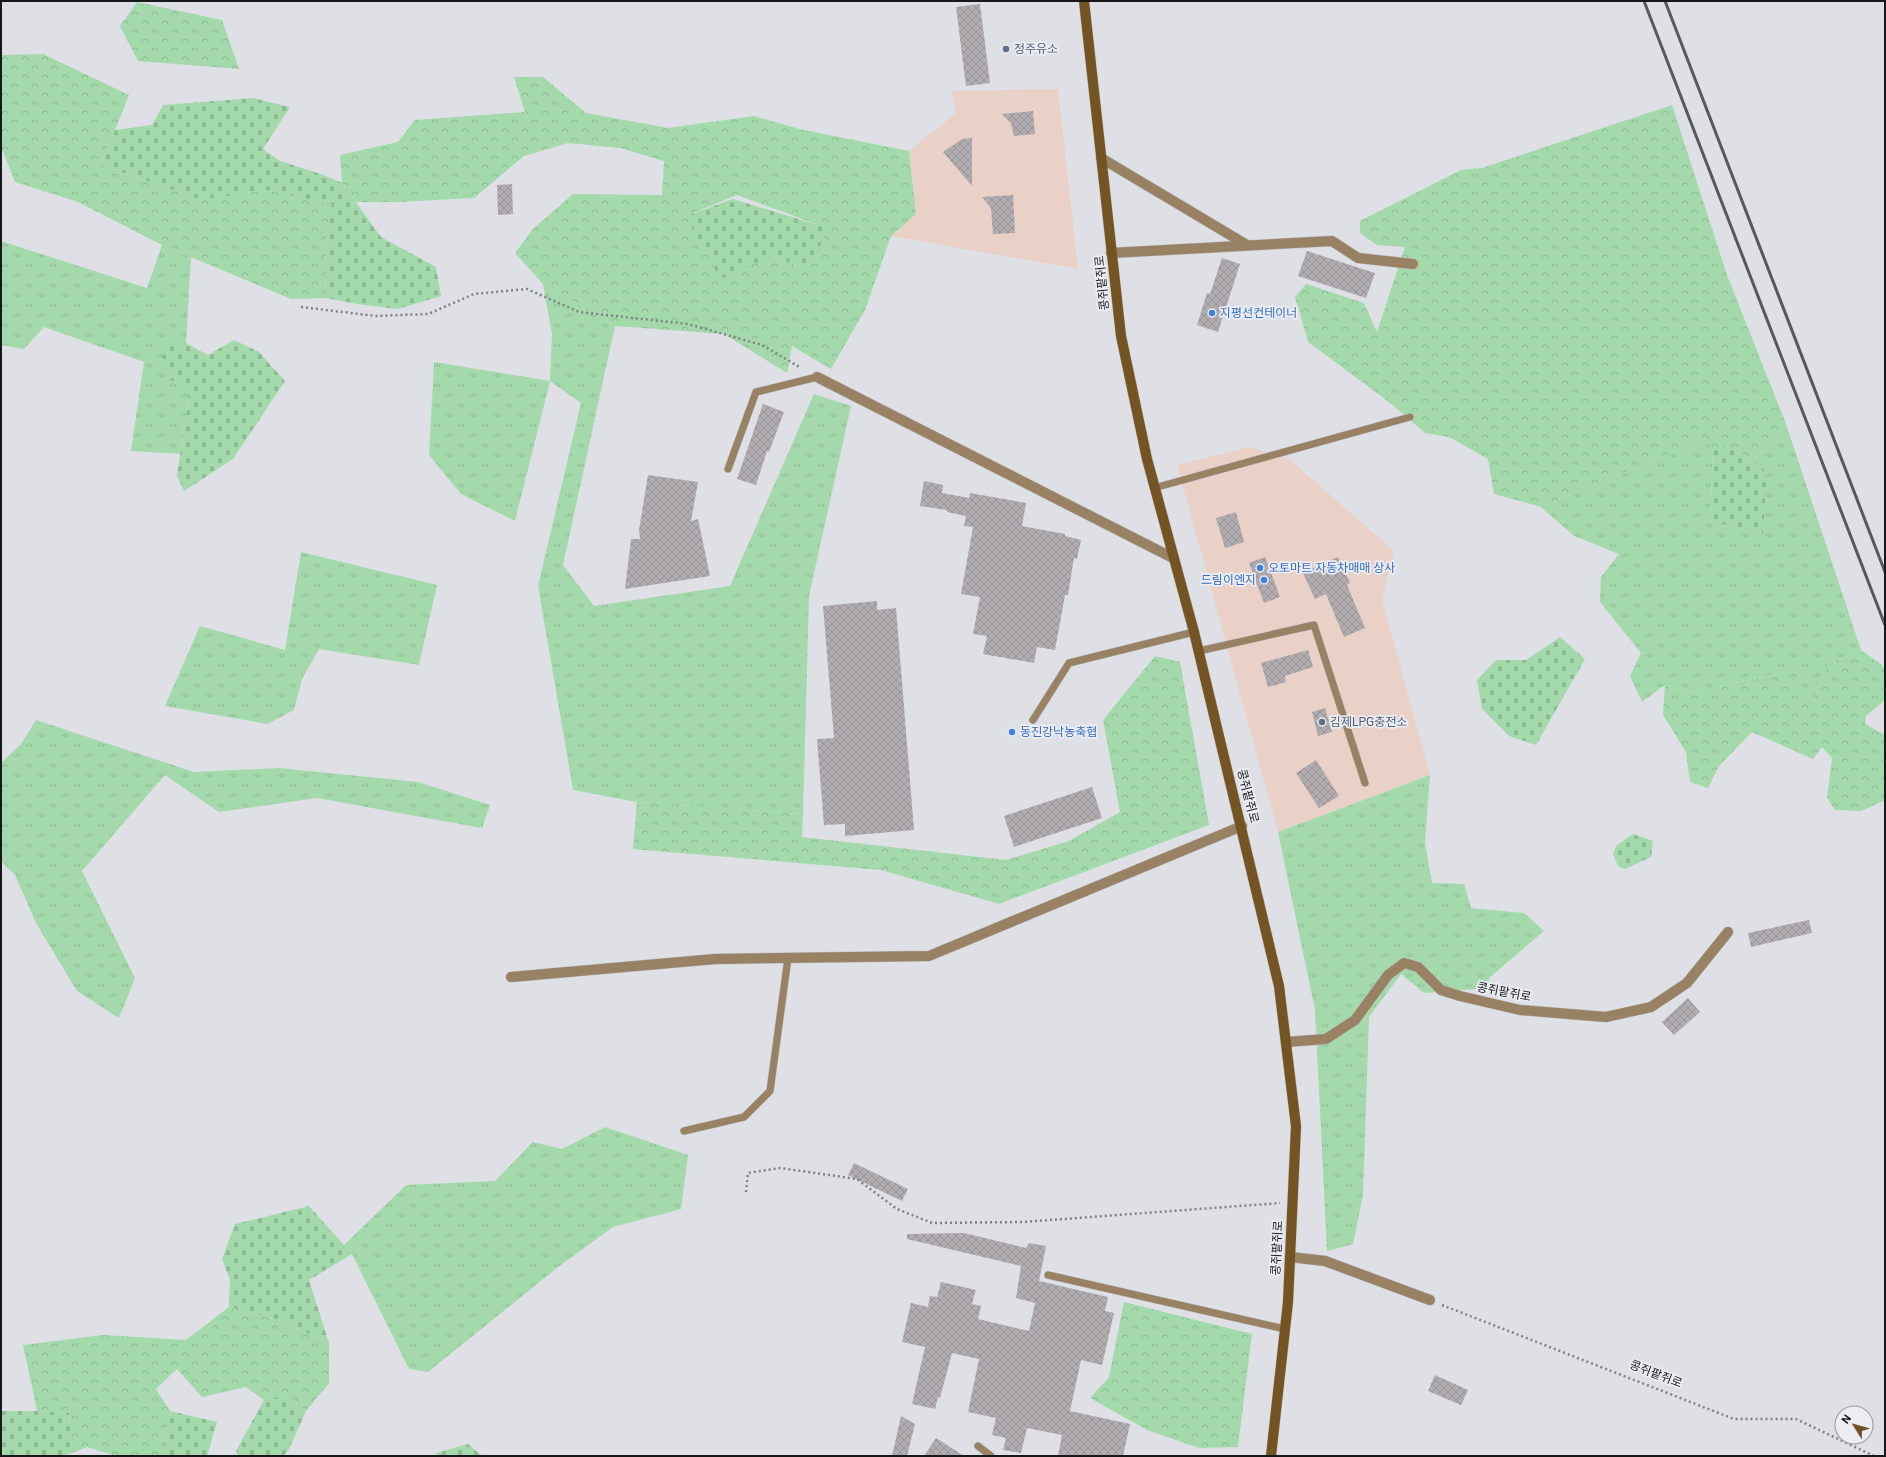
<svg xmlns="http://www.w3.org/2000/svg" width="1886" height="1457" font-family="Roboto,'Noto Sans KR',sans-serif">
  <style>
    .commercial { fill: #e9d1c7 }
    .grass { fill: url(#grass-tufts) }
    .forest { fill: url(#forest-crowns); fill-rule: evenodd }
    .cemetery { fill: url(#cemetery-stones) }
    .building { fill: url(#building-cross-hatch) }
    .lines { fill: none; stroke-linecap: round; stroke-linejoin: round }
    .lane-casing { stroke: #babcc1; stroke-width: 8 }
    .street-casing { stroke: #babcc1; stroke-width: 11 }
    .secondary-casing { stroke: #babcc1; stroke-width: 11 }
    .path { stroke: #808185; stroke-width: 2.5; stroke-dasharray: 2 3; stroke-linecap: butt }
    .lane { stroke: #998163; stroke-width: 7 }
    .street { stroke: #998163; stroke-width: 10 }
    .secondary { stroke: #755423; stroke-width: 10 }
    .rail { stroke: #57585b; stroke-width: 3 }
    .service-dot { fill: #5c6f8a; stroke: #ebedf3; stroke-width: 1.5 }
    .shop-dot { fill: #3f7fe0; stroke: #ebedf3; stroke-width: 1.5 }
    .labels { text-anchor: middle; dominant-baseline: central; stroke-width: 3.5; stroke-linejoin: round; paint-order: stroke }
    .service-label { font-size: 12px; fill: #4e5e75; stroke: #ebedf3; text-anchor: start }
    .street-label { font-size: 12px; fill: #171819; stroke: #ebedf3 }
    .shop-label { font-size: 12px; fill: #366cbe; stroke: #ebedf3; text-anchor: start }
  </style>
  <defs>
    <pattern id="grass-tufts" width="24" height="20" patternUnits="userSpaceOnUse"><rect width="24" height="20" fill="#a4d9ab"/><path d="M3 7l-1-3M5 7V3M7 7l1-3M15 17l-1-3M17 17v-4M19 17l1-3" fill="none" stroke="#8cba93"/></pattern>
    <pattern id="forest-crowns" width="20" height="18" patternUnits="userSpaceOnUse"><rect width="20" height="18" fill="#a4d9ab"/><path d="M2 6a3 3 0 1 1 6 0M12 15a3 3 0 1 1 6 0" fill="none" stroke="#8cba93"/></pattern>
    <pattern id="cemetery-stones" width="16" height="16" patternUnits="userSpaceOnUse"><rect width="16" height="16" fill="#a4d9ab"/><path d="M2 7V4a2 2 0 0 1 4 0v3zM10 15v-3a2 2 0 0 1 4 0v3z" fill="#8cba93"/></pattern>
    <pattern id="building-cross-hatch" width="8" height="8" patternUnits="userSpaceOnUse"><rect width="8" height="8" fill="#b1acaf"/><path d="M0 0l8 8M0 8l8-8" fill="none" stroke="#989396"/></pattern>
  </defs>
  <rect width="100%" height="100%" fill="#dee0e6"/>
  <path class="commercial" d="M1058,89l20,180 -187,-33 25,-22 -7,-63 47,-38 -4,-22z
    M1250,447l39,12 105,92 -12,48 48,176 -152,57 -101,-367z"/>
  <path class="grass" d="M1,241l146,47 15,-43 29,12 -5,86h-13l17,45 -10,66 -49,-3 13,-89 -100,-35 -20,22 -23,-4z
    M543,284l72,42 -52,239 31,41 136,-20 84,-192 37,12 -42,190 -6,218 -166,-12 -64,-12 -35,-204 43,-183 -31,-22 -35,140 -54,-27 -32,-39 5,-93 116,19 2,-47z
    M1786,424l75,226 -33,14 -15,38 -28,-30 -94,21 -26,-8 -23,17 -12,-26 11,-23 -41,-51 1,-25 18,-23 -45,-18 -33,-29 165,-68 7,12 -3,69 53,-52 -9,-7z
    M301,552l136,33 -18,80 -100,-16 -17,30 -8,31 -27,14 -102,-18 35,-80 85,24z
    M36,720l158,52 85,-4 139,14 72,23 -8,23 -165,-30 -98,14 -54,-37 -83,96 53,107 -16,40 -42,-27 -41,-68 -21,-48 -14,-14v-98l20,-19z
    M1430,775l-5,68 7,40 32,1 7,24 53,5 20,18 -55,47 -1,10 -64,5 -23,-19 -32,43 -6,178 -10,49 -26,7 -12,-241 -37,-178z
    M605,1127l83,28 -7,54 -68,18 -55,40 -130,105 -19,-3 -57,-115 -8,-9 62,-60 89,-4 38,-39 29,7z"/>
  <path class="forest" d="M137,2l85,18 17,49 -101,-8 -18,-35z
    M43,54l86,41 -28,70 101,35 64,-10 67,14 -6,26 -2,68 -34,1 -129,-54 -84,-43 -63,-20 -14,-35v-92z
    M514,77h29l43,36 82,15 86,-12 45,13 110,22 7,63 -25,22 -26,74 -34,59 -39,-23 -5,27 -63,-39 -109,-8 -72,-42 -28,-31 18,-24 40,-35 89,1 2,-34 -44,-13 -52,-5 -44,13 -50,42 -76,4h-42l-14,-19 -2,-28 58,-13 17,-22 110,-8zM737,195l90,33 -27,39 -28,-11 -86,-40z
    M1672,105l55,170 59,149 -32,37 -29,-15 -12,5 -7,-12 -165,68 -47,-13 -6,-35 -39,-22 -24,-4 -36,-31 -81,-60 -13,-45 11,-13 58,19 13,29 28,-85 -28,-2 -17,-12v-12l101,-51 21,-2z
    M1861,650l21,15 3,7v28l-19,16 -1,8 20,11v65l-24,11 -26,-1 -8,-12 5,-40 -10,-11 -9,12 -61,-27 -33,34 -11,22 -18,-6 -4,-30 -23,-37 2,-30 26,8 95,-21 27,30 15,-38z
    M1155,656l25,6 29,163 -210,79 -118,-34 -248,-21 4,-47 166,12 -1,23 204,23 63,-19 51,-29 -17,-92z
    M1124,1302l128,32 -14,113 -39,1 -52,-18 -57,-32 19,-21z
    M229,1307l47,12 53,24v40l-23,28 -23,-15 -19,4 -18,-13 -44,10 -25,-28 -21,20 14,22 -7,45h-47l-29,-9 -15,6 -3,-40 -32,-2 -14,-66 80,-10 83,5z"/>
  <path class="cemetery" d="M253,98l37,9 -27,42 17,12 41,13 21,9 39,54 55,30 5,29 -43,13 -41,-5 -32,-6 2,-68 5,-26 -66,-14 -64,10 -101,-35 14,-35 37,-5 11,-20z
    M733,199l95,29 -15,33 -13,6 -28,-11 -52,23 -34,-63z
    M234,340l25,12 26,29 -52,78 -49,32 -7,-15 13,-88 -20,-8 -9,-26 12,-11h13l22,12z
    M1725,446l29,15 9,7 3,15 -3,51 -53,-13 3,-70z
    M1560,637l25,22 -49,86 -27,-9 -27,-27 -5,-29 19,-20h30z
    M1633,834l20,7 -2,16 -26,12 -7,-3 -5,-12 4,-9z
    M309,1206l43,48 -43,26 20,63 -53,-24 -47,-12 1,-27 -8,-21 13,-35z
    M283,1396l23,15 -18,40 -5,5h-44l-3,-5 28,-51z
    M1,1411h36l32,2 3,40 -11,3h-60z
    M170,1411l47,11 -10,34h-44z
    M468,1444l14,12h-45l-1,-3z"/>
  <path class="building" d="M980,4l10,79 -24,3 -10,-79z
    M1033,111l2,23 -21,2 -3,-13 -9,-9z
    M972,138v48l-29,-34 19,-13z
    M512,184l1,30 -15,1 -1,-30z
    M1013,195l2,38 -22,1 -2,-26 -9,-11z
    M1307,251l68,22 -9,25 -68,-22z
    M1222,258l18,6 -22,68 -21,-7 10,-32 3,1z
    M763,404l21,8 -15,40 -2,-1 -11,34 -19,-6z
    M648,475l50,7 -7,39 7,-2 12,57 -85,13 6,-50h9l-1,-9z
    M924,481l19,4 -1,8 27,5 1,-5 56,10 -4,23 43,8v2l16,4 -4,19 -3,-1 -6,37h-3l-10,55 -18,-3 -3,16 -51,-9 4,-18 -14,-2 7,-37 -19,-3 12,-67 -9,-1 2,-10 -19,-4v-2l-27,-4z
    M1236,512l8,30 -19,6 -9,-30z
    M1265,557l15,40 -16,6 -15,-40z
    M1338,557l12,26 -3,2 18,43 -21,9 -18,-43 -11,5 -12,-26z
    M877,601v9l19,-2 18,222 -69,6v-12l-21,1 -7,-86 17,-1 -11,-132z
    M1308,650l5,17 -28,9 1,6 -18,5 -7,-24z
    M1325,708l7,24 -14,4 -6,-24z
    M1316,760l23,36 -20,12 -23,-35z
    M1092,787l10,31 -88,29 -10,-31z
    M1809,920l3,13 -61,14 -3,-14z
    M1688,998l12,14 -26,23 -12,-13z
    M854,1163l54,26 -6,12 -54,-26z
    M964,1233l62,15 3,-5 17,3 -7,35 69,16 -3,14 9,2 -12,52 -21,-5 -11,51 60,13 -7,32h-65l4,-21 -35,-7 -6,25 -18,-3 3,-12 -14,-3 4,-17 -28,-6 11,-53 -27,-6 -12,45 -2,-1 -3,12 -23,-5 13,-57 -23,-5 9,-39 17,4 2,-11 7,1 4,-15 35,8 -4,14 9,2 -3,13 51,12 6,-28 -19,-5 5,-32 -114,-27v-5z
    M1435,1375l33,15 -7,15 -33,-14z
    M901,1416l14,8 -8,32h-15z
    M936,1438l28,18h-40z"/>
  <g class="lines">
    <g class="lane-casing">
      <path id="lane" d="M728,469l28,-77 61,-15
        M1154,488l256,-71
        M1199,651l115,-26 51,158
        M1033,720l36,-57 125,-31
        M684,1131l60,-14 26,-26 18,-133
        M1048,1275l237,54
        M978,1446l13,10"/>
    </g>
    <g class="street-casing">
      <path id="street" d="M1101,158l146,87
        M1111,253l221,-12 26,17 55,6
        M817,377l356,181
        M511,977l204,-18 214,-3 313,-130
        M1286,1042l40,-3 29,-19 33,-45 16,-12 14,4 23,23 19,6 60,14 86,7 45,-10 36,-24 41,-51
        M1290,1257l35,4 105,39"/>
    </g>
    <g class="secondary-casing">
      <path id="secondary" d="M1084,1l37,335 26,123 47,173 85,354 17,140 -8,176 -17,154"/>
    </g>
    <path class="path" d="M301,307l75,9 52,-2 46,-20 53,-5 52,23 109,12 74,21 39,23
      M746,1192l2,-19 32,-5 77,11 40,30 35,14 91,-1 257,-19
      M1442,1305l292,114h62l78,37"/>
    <use href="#lane" class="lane"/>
    <use href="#street" class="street"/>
    <use href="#secondary" class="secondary"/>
    <path class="rail" d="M1644,1l241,624
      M1665,1l220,571"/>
  </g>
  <g class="service-dot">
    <circle cx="1006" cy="49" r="4"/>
    <circle cx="1322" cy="722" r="4"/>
  </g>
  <g class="shop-dot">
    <circle cx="1212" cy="313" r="4"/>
    <circle cx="1260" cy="568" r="4"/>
    <circle cx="1264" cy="580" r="4"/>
    <circle cx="1012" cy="732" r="4"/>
  </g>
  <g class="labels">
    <g class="service-label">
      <text x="1014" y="49">정주유소</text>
      <text x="1330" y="722">김제LPG충전소</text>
    </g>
    <g class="street-label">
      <text transform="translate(1102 283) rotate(-96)">콩쥐팥쥐로</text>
      <text transform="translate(1248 796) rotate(76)">콩쥐팥쥐로</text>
      <text transform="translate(1504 992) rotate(11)">콩쥐팥쥐로</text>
      <text transform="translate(1277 1248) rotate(-87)">콩쥐팥쥐로</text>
      <text transform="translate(1656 1374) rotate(21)">콩쥐팥쥐로</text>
    </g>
    <g class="shop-label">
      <text x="1220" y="313">지평선컨테이너</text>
      <text x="1268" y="568">오토마트 자동차매매 상사</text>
      <text x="1256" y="580" text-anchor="end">드림이엔지</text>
      <text x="1020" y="732">동진강낙농축협</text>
    </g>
  </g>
  <rect width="1886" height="1457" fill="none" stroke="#171819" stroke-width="4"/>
  <g transform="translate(1854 1425) rotate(307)"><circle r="19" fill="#ebedf3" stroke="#96989c"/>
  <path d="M0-3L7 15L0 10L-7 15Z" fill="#715127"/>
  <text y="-6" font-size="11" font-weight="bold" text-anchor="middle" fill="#171819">N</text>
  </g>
</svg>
